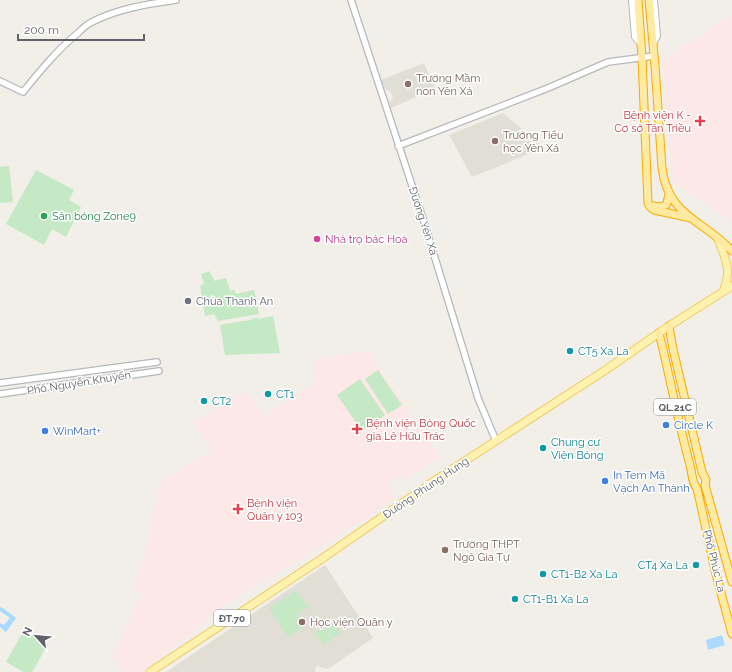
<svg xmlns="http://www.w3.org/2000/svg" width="732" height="672" font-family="Raleway,sans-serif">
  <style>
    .education { fill: #e1ded6 }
    .medical { fill: #fce8e6 }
    .green { fill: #c5e8c5 }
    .water { fill: #aadaff }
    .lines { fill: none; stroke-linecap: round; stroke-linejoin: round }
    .tertiary-casing { stroke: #b5b8bc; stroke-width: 8 }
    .secondary-casing { stroke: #b6babf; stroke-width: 8 }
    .primary-casing { stroke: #f2c960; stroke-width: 9 }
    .trunk-casing { stroke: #f9ab00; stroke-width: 9 }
    .tertiary { stroke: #fff; stroke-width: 5.5 }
    .secondary { stroke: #fff; stroke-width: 6 }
    .primary { stroke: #fff2af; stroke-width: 7 }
    .trunk { stroke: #feeaa1; stroke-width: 7 }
    .education-dot { fill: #8d6e63; stroke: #fff; stroke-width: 1.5 }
    .health-dot { fill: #e0444e; stroke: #fff; stroke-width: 1.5 }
    .leisure-dot { fill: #2e9e5b; stroke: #fff; stroke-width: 1.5 }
    .hotel-dot { fill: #d1479c; stroke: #fff; stroke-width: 1.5 }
    .worship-dot { fill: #6b7280; stroke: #fff; stroke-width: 1.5 }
    .culture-dot { fill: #0f9aa8; stroke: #fff; stroke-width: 1.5 }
    .shop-dot { fill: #3f7fe0; stroke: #fff; stroke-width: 1.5 }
    .labels { text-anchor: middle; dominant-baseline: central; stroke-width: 3; stroke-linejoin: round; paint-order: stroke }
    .shield { fill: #fff; stroke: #8f9295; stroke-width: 1 }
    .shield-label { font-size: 10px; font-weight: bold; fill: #5f6368 }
    .education-label { font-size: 11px; fill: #785e54; stroke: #fff; text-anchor: start }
    .health-label { font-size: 11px; fill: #be3a42; stroke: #fff; text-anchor: start }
    .leisure-label { font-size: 11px; fill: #27864d; stroke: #fff; text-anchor: start }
    .street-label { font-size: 11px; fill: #5f6368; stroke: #fff }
    .hotel-label { font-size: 11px; fill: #b23c85; stroke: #fff; text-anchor: start }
    .worship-label { font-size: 11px; fill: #5b616d; stroke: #fff; text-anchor: start }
    .culture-label { font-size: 11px; fill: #0d838f; stroke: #fff; text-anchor: start }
    .shop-label { font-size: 11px; fill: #366cbe; stroke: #fff; text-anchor: start }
  </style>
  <rect width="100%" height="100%" fill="#f1efe8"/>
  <path class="education" d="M424,63l11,26 -44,19 -2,-5 4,-5 -3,-7 -4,-1 -5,-10z
    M503,113l41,35 -72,29 -23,-42z
    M325,565l48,73 -45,31 -12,-3 -1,6h-149z"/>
  <path class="medical" d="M732,15v207l-60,-40 -9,-122z
    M369,351l71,107 -37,23 -3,-6 -13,9 9,14 -57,37 -112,69 -85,68h-16l-16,-16 9,-12 22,-51 -8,-3 12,-36 15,-71 51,-32 -18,-29 52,-32 20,26 51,-35 -3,-22z"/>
  <path class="green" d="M9,166l4,36 -13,1v-36z
    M36,170l38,20 -5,10 12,7 -15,30 -14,-8 -8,16 -38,-21z
    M209,271l6,10 11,-3 4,13 4,-1 2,4 18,-4 5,24 -41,7 -4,-7 -9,2 -5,-30 4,-3 -3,-9z
    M273,316l7,37 -55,2 -5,-30 29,-5 8,-3 1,2z
    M378,370l24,35 -14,9 -23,-35z
    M360,379l25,36 -23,16 -25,-36z
    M297,590l11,17 -11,8 7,11 -16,11 -19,-29z
    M332,620l8,13 -8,6 -8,-13z
    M323,627l8,13 -8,5 -8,-13z
    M24,630l24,14 -16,28h-9l-17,-10z"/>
  <path class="water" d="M0,607l3,1 13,10 -10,14 -6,-5v-4l4,2 6,-7 -10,-7z
    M722,635l3,10 -17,5 -2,-10z"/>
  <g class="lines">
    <g class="tertiary-casing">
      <path id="tertiary" d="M351,0l72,219 55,179 18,43
        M0,81l23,11c17,-21 34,-42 55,-59 3,-3 7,-7 12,-10 26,-14 57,-19 86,-23
        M398,146l150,-58 60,-26 46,-6
        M0,383l157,-21
        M0,394l159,-23"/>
    </g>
    <g class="secondary-casing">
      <path id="secondary" d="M632,0l3,37 6,7
        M653,43l4,-7 -3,-36"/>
    </g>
    <g class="primary-casing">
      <path id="primary" d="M718,239c7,18 14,32 6,50
        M150,672l173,-114 114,-79 170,-110 62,-43 63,-40"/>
    </g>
    <g class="trunk-casing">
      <path id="trunk" d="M638,0l4,58 6,145 2,4 4,3 37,8
        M649,0l6,66 7,102c6,49 42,52 70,83
        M653,206l6,1 7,-2 1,-2 2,-9
        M669,326l4,23 29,123 4,8 -1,5 27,97
        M659,333c11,44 19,89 31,132 2,7 2,19 7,23l18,82 17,64"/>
    </g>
    <use href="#tertiary" class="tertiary"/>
    <use href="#secondary" class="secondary"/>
    <use href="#primary" class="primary"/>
    <use href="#trunk" class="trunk"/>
  </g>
  <g class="education-dot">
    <circle cx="408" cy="84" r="4"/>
    <circle cx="495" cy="141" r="4"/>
    <circle cx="445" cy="550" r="4"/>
    <circle cx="302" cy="622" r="4"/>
  </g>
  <g class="health-dot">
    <path d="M698 115h4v4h4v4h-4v4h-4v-4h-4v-4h4z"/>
    <path d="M355 423h4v4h4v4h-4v4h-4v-4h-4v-4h4z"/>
    <path d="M236 503h4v4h4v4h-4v4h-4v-4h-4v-4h4z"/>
  </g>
  <circle class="leisure-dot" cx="44" cy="216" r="4"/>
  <circle class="hotel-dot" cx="317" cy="239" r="4"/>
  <circle class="worship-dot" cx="188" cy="301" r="4"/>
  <g class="culture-dot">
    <circle cx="570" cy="351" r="4"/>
    <circle cx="268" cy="394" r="4"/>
    <circle cx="204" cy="401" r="4"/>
    <circle cx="543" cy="448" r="4"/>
    <circle cx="696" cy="565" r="4"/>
    <circle cx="543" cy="574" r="4"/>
    <circle cx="515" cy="599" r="4"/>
  </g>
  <g class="shop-dot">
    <circle cx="666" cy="425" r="4"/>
    <circle cx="45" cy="431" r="4"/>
    <circle cx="605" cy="481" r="4"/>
  </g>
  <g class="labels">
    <g class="shield">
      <rect x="654" y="399" width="42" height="16" rx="3"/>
      <rect x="214" y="610" width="36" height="16" rx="3"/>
    </g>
    <g class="shield-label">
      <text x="675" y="407">QL.21C</text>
      <text x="232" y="618">ĐT.70</text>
    </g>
    <g class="education-label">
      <text x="416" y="78">Trường Mầm<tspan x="416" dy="13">non Yên Xá</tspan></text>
      <text x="503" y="135">Trường Tiểu<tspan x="503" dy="13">học Yên Xá</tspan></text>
      <text x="453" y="544">Trường THPT<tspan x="453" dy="13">Ngô Gia Tự</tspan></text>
      <text x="310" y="622">Học viện Quân y</text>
    </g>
    <g class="health-label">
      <text x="691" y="115" text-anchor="end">Bệnh viện K -<tspan x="691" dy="13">Cơ sở Tân Triều</tspan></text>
      <text x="366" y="423">Bệnh viện Bỏng Quốc<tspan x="366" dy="13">gia Lê Hữu Trác</tspan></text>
      <text x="247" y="503">Bệnh viện<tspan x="247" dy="13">Quân y 103</tspan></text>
    </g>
    <g class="leisure-label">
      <text x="52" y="216">Sân bóng Zone9</text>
    </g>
    <g class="street-label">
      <text transform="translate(423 221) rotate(72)">Đường Yên Xá</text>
      <text transform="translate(79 383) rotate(-9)">Phố Nguyễn Khuyến</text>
      <text transform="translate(426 488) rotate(-34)">Đường Phùng Hưng</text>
      <text transform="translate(714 561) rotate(76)">Phố Phúc La</text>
    </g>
    <g class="hotel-label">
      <text x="325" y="239">Nhà trọ bác Hoà</text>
    </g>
    <g class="worship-label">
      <text x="196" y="301">Chùa Thanh An</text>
    </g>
    <g class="culture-label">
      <text x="578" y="351">CT5 Xa La</text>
      <text x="276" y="394">CT1</text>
      <text x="212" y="401">CT2</text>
      <text x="551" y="442">Chung cư<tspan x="551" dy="13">Viện Bỏng</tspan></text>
      <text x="688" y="565" text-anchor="end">CT4 Xa La</text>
      <text x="551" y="574">CT1-B2 Xa La</text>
      <text x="523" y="599">CT1-B1 Xa La</text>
    </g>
    <g class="shop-label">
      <text x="674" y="425">Circle K</text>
      <text x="53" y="431">WinMart+</text>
      <text x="613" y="475">In Tem Mã<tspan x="613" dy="13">Vạch An Thành</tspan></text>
    </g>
  </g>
  <g transform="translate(36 636) rotate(297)" stroke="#ffffff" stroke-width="3" paint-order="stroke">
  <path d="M0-3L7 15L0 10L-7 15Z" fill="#5f6368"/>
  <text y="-6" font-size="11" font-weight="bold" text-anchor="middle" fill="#5f6368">N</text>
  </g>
  <path d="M18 34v6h126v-6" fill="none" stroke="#5f6368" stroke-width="2"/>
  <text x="24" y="34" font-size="12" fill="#5f6368" stroke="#ffffff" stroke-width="3" paint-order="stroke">200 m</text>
</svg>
